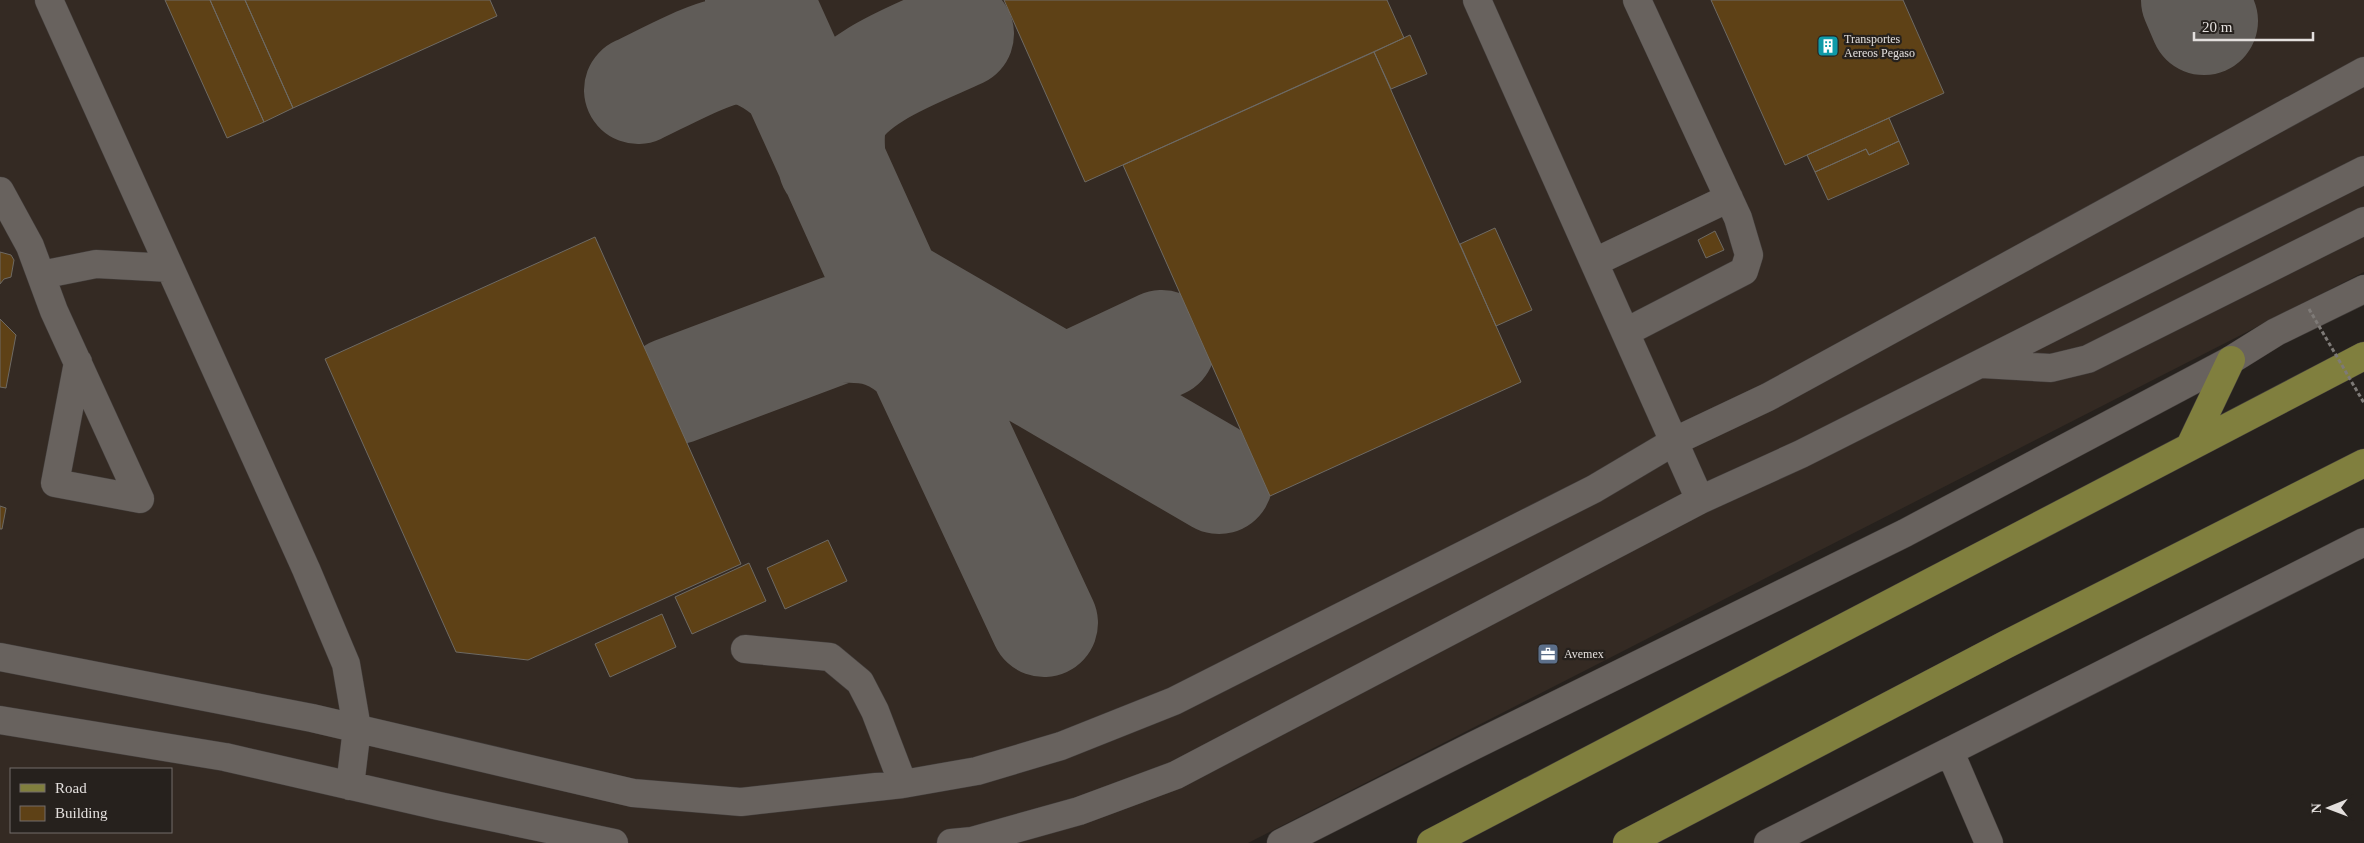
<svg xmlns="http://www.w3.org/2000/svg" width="2364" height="843" font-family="'Times New Roman',serif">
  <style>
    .built { fill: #342a23; fill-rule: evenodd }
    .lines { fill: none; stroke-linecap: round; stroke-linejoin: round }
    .taxiway { stroke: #605c58; stroke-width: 108 }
    .building { fill: #5e4116; stroke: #6e6a64 }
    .minor-casing { stroke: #423d3b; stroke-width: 29 }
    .major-casing { stroke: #423d3b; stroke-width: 29 }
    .minor { stroke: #68625e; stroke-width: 28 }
    .major { stroke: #807f3e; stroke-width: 28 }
    .path-bridge { stroke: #7e7a77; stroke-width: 3; stroke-dasharray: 4 2.5; stroke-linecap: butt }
    .labels { text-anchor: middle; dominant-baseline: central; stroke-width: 4.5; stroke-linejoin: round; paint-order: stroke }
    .poi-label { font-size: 12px; fill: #e3dfdd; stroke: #26211d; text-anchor: start }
  </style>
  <rect width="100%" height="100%" fill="#26211d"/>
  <path class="built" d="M0,0h2364v272l-1116,571h-1248zM11,769h160v63h-160z"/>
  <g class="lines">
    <path class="taxiway" d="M759,0l161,357 124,266
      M2195,0l9,21
      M638,90c22,-10 79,-42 100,-40 23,2 40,15 57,30
      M832,164c-1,-15 -3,-32 2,-47 14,-40 90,-66 126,-83
      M890,289l174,101 98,-46
      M1064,390l155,90
      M674,391l165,-62c35,-2 55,5 81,28"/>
  </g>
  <path class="building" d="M165,0h45l54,122 -37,16z
    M210,0h35l48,108 -29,14z
    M245,0h245l7,16 -204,92z
    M1004,0h383l17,38 -319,144z
    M1711,0h192l41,93 -159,72z
    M1410,35l17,39 -36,15 -17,-37z
    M1374,52l147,330 -251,114 -147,-331z
    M1889,118l10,23 -30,14 -3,-6 -51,23 -8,-17z
    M1899,141l10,23 -81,36 -13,-28 51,-23 3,6z
    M1495,228l37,82 -36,16 -36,-82z
    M1715,231l9,19 -18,8 -8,-18z
    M595,237l146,327 -213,96 -72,-8 -131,-293z
    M0,252l11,3 3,5 -3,17 -7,2 -4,5z
    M0,319l16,16 -10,53 -6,-1z
    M0,506l6,2 -4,21h-2z
    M828,540l19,41 -62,28 -18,-41z
    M749,563l17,38 -74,33 -17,-37z
    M662,614l14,33 -66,30 -15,-33z"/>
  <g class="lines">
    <g class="minor-casing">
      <path id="minor" d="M49,0l257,569 40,95 11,64 -7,58
        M1477,0l223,500
        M0,191l30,55 24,65 86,188
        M1595,262l134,-64
        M41,275l55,-11 74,4
        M1626,332l118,-61 5,-16 -11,-37 -101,-218
        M78,362l-23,121 85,16
        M1982,364l69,4 37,-9 276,-138
        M745,649l85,8 30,25 15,29 28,73
        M0,657l312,61 321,75 108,9 162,-18 74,-13 84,-25 113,-45 420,-212 81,-48 93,-44 596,-326
        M0,720l225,37 214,49 175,37
        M1950,752l39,91
        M951,843l21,-2 107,-30 97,-36 524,-275 101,-46 563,-284
        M1281,843l192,-97 432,-213 326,-173 45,-28 88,-43
        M1768,843l596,-301"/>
    </g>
    <g class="major-casing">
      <path id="major" d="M2190,446l41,-86
        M1431,843l933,-487
        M1627,843l378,-198 359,-182"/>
    </g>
    <use href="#minor" class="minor"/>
    <use href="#major" class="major"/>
    <path class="path-bridge" d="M2309,309l55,94"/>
  </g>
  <defs>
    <g id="building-square" transform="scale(1.125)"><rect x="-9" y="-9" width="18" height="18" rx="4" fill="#0f9aa8" stroke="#26211d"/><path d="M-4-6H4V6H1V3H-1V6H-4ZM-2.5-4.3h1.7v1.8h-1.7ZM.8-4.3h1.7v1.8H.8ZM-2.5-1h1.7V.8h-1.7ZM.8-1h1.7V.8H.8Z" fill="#fff"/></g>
    <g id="office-square" transform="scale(1.125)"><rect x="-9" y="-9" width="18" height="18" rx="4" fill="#5c6f8a" stroke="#26211d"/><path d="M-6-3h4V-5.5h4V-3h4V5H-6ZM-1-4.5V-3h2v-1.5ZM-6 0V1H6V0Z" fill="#fff"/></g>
  </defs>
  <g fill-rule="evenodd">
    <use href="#building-square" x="1828" y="46"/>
    <use href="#office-square" x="1548" y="654"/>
  </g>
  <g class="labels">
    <g class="poi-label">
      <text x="1844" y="39">Transportes<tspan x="1844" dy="14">Aereos Pegaso</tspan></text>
      <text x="1564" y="654">Avemex</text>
    </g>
  </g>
  <rect x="10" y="768" width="162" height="65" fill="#26211d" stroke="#726d6a"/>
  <rect x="20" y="784" width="25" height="8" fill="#807f3e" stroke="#726d6a"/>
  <text x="55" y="793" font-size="15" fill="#e3dfdd">Road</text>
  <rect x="20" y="806" width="25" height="15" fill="#5e4116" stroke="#726d6a"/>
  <text x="55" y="818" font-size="15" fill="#e3dfdd">Building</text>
  <g transform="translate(2329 808) rotate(269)" stroke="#26211d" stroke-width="4" paint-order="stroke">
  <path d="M0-4L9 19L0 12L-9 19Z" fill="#e3dfdd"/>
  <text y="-8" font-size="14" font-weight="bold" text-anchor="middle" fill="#e3dfdd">N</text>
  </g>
  <path d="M2194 32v8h119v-8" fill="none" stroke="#e3dfdd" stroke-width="2.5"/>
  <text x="2202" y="32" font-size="15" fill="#e3dfdd" stroke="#26211d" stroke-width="4" paint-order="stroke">20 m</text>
</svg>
